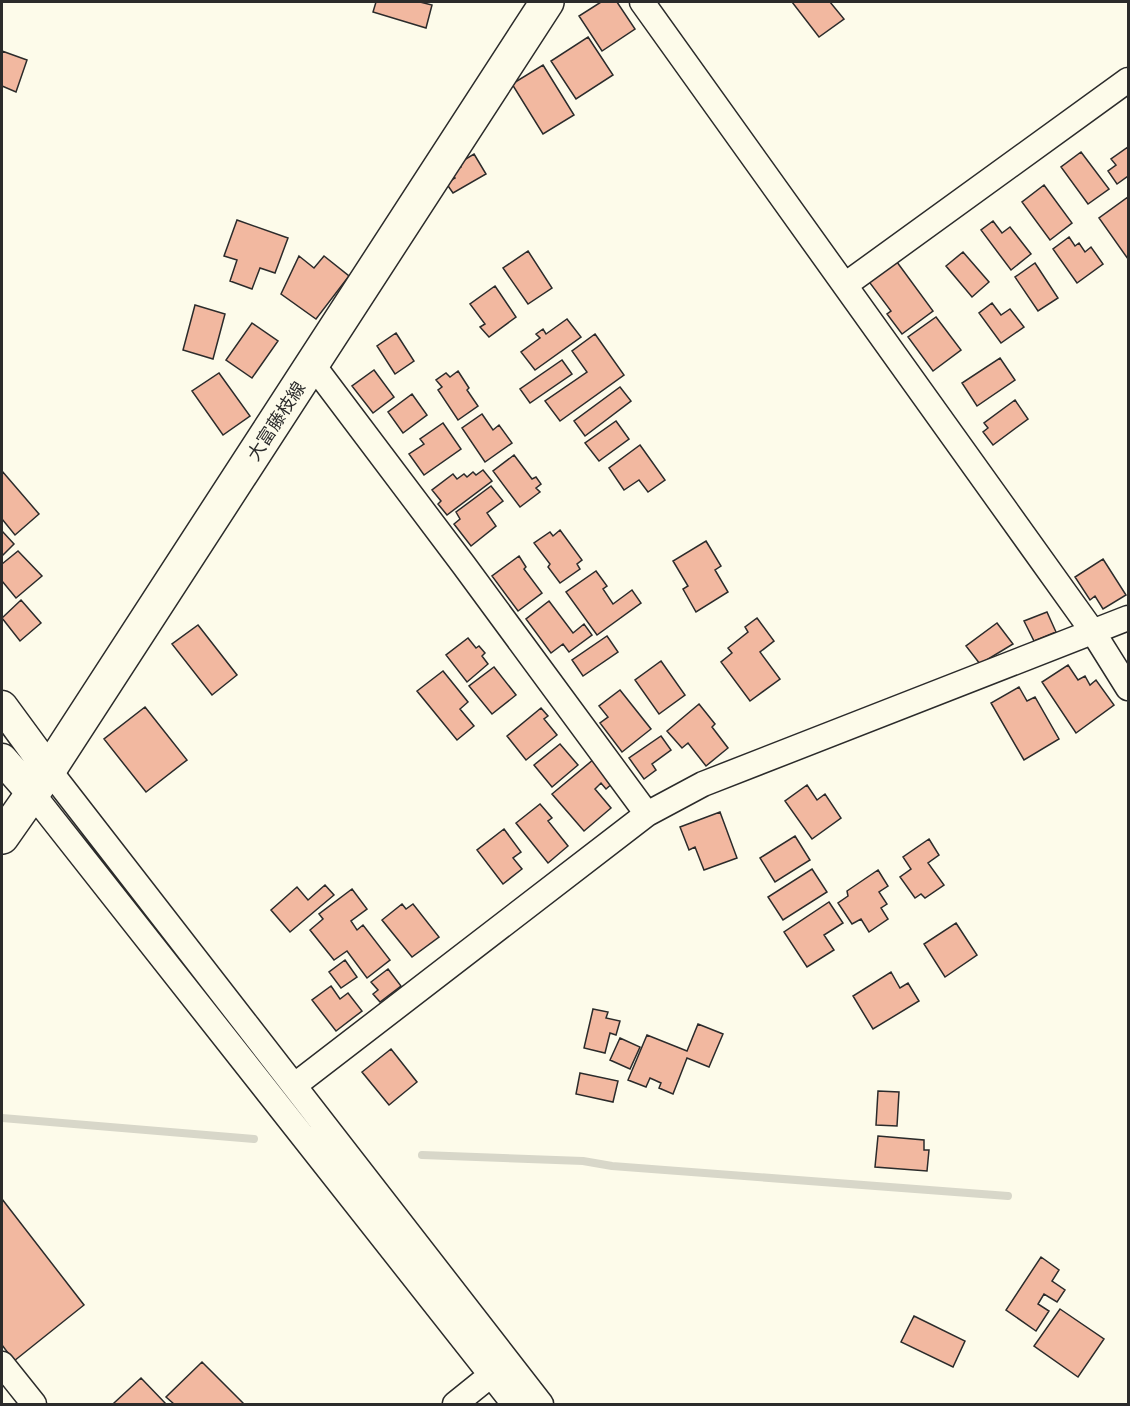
<svg xmlns="http://www.w3.org/2000/svg" width="1130" height="1406" font-family="Quicksand,'Noto Sans JP',sans-serif">
  <style>
    .lines { fill: none; stroke-linecap: round; stroke-linejoin: round }
    .stream { stroke: #d8d7c9; stroke-width: 8 }
    .building { fill: #f2b8a0; stroke: #2b2b2b; stroke-width: 1.5 }
    .minor-casing { stroke: #2b2b2b; stroke-width: 27 }
    .tertiary-casing { stroke: #2b2b2b; stroke-width: 33 }
    .secondary-casing { stroke: #2b2b2b; stroke-width: 36 }
    .minor { stroke: #fdfbea; stroke-width: 24 }
    .tertiary { stroke: #fdfbea; stroke-width: 30 }
    .secondary { stroke: #fdfbea; stroke-width: 33 }
    .labels { text-anchor: middle; dominant-baseline: central; stroke-width: 4.5; stroke-linejoin: round; paint-order: stroke }
    .street-label { font-size: 18px; fill: #2b2b2b; stroke: #fdfbea }
  </style>
  <rect width="100%" height="100%" fill="#fdfbea"/>
  <g class="lines">
    <path class="stream" d="M2,1118l252,21
      M422,1155l161,6 29,5 396,30"/>
  </g>
  <path class="building" d="M376,2h44l12,3 -6,23 -53,-16z
    M601,2h16l18,27 -33,22 -23,-35z
    M792,2h38l14,17 -25,18z
    M588,37l25,38 -37,24 -25,-38z
    M2,51l25,9 -11,32 -14,-6z
    M543,65l31,50 -31,19 -31,-50z
    M1128,147v29l-11,8 -9,-13 8,-6 -5,-6z
    M1081,152l28,37 -21,15 -27,-37z
    M474,154l12,20 -33,19 -7,-10 9,-5 -4,-6 10,-5 -2,-4z
    M1044,185l28,38 -22,17 -28,-38z
    M1128,197v62l-29,-41z
    M237,220l51,18 -13,35 -15,-5 -8,21 -22,-8 7,-21 -13,-4z
    M993,221l9,12 8,-6 21,27 -20,16 -30,-40z
    M1069,237l6,9 4,-3 6,9 6,-5 12,17 -26,19 -24,-34z
    M528,251l24,37 -24,16 -25,-36z
    M963,252l26,30 -17,15 -26,-31z
    M299,256l15,12 10,-12 25,20 -33,43 -35,-25z
    M894,258l39,53 -31,23 -15,-20 4,-3 -24,-32z
    M1035,263l23,35 -20,13 -23,-34z
    M495,286l21,31 -27,20 -9,-10 5,-3 -15,-20z
    M992,303l9,12 9,-6 14,18 -23,16 -22,-30z
    M195,305l30,9 -12,45 -30,-9z
    M936,317l25,33 -28,21 -25,-34z
    M567,319l14,18 -46,33 -14,-18 19,-14 -4,-4 7,-5 3,5z
    M252,323l26,18 -26,37 -26,-18z
    M396,333l18,28 -19,13 -18,-28z
    M595,334l29,41 -64,46 -15,-20 42,-29 -15,-21z
    M1000,358l15,22 -38,26 -15,-23z
    M562,360l10,14 -42,29 -10,-14z
    M374,370l20,27 -21,16 -21,-27z
    M458,371l11,17 -2,2 11,16 -20,14 -20,-30 4,-3 -6,-7 10,-7 4,4z
    M219,373l31,43 -27,19 -31,-44z
    M620,387l11,14 -46,35 -11,-15z
    M412,394l15,21 -24,18 -15,-21z
    M1015,400l13,19 -35,26 -10,-13 5,-4 -4,-5z
    M482,414l11,16 6,-5 13,18 -27,19 -23,-34z
    M616,421l13,18 -30,22 -14,-18z
    M443,423l18,26 -37,26 -15,-21 15,-10 -4,-5z
    M640,445l25,35 -17,12 -9,-12 -15,10 -15,-22z
    M514,455l18,24 4,-2 5,7 -5,4 4,4 -20,15 -27,-36z
    M483,470l9,11 -45,34 -9,-11 3,-3 -9,-11 21,-16 4,5 7,-5 3,3 6,-5 3,3z
    M2,471l37,43 -24,21 -13,-16z
    M491,486l12,15 -16,12 9,13 -25,20 -17,-22 6,-5 -4,-7z
    M560,530l22,30 -5,4 3,5 -20,14 -12,-16 2,-3 -16,-21 16,-11 3,4z
    M2,531l12,13 -12,12z
    M706,541l15,25 -6,4 13,22 -32,20 -13,-23 5,-3 -15,-25z
    M18,551l24,25 -26,22 -14,-17v-17z
    M519,556l7,11 -2,2 18,24 -24,18 -26,-35z
    M1103,559l23,36 -23,14 -8,-13 -5,4 -15,-23z
    M596,571l11,15 -4,3 10,15 19,-14 9,13 -44,32 -31,-43z
    M21,600l20,23 -21,18 -18,-23z
    M549,601l24,32 11,-9 8,11 -23,17 -6,-8 -12,9 -25,-34z
    M1047,612l9,20 -22,9 -10,-20z
    M757,618l17,23 -14,11 20,27 -30,22 -29,-39 11,-9 -4,-5 20,-16 -3,-5z
    M997,623l16,21 -33,20 -14,-18z
    M198,625l39,50 -25,20 -40,-51z
    M607,636l11,16 -35,24 -11,-16z
    M468,638l8,10 3,-2 6,7 -3,3 6,8 -21,18 -21,-27z
    M661,661l24,34 -26,19 -24,-34z
    M1068,665l10,15 7,-4 5,9 6,-5 18,25 -38,28 -34,-51z
    M494,667l22,28 -24,19 -23,-28z
    M443,671l25,31 -8,7 14,17 -17,14 -40,-49z
    M1019,687l8,14 8,-4 24,42 -35,21 -33,-57z
    M620,690l31,39 -29,23 -22,-29 8,-6 -9,-11z
    M699,704l16,20 -3,3 16,21 -22,18 -18,-23 -6,5 -15,-17z
    M145,707l42,53 -41,32 -42,-53z
    M541,708l7,8 -4,3 13,16 -31,25 -19,-24z
    M661,736l10,14 -19,14 4,6 -12,9 -15,-21z
    M560,744l18,21 -26,22 -18,-22z
    M594,759l20,23 -8,7 -5,-6 -6,6 16,19 -27,23 -32,-37z
    M807,785l10,15 8,-6 16,24 -29,21 -27,-38z
    M540,804l12,14 -4,3 20,25 -20,17 -32,-40z
    M720,812l17,46 -33,12 -9,-23 -6,3 -9,-23z
    M504,829l17,23 -8,6 9,11 -19,15 -26,-34z
    M795,836l15,24 -35,22 -15,-24z
    M929,839l10,16 -11,8 16,22 -19,13 -4,-4 -6,4 -15,-21 11,-8 -8,-12z
    M812,869l15,23 -44,28 -15,-23z
    M878,870l10,16 -9,6 8,12 -6,4 7,11 -19,13 -8,-13 -9,5 -14,-21 10,-7 -1,-5z
    M325,885l9,10 -44,37 -19,-22 26,-23 11,13z
    M352,889l15,20 -16,12 6,9 6,-5 27,35 -23,18 -20,-27 -13,9 -24,-30 13,-11 -4,-5z
    M829,902l14,21 -19,12 10,15 -27,17 -23,-35z
    M402,904l4,5 7,-5 26,33 -27,20 -30,-37z
    M956,923l21,32 -32,22 -21,-33z
    M345,960l12,17 -16,11 -12,-16z
    M388,969l13,17 -21,16 -7,-8 5,-4 -7,-8z
    M891,972l9,16 8,-5 11,18 -46,28 -20,-33z
    M331,986l9,13 8,-6 14,18 -26,20 -24,-31z
    M593,1009l15,3 -2,6 14,3 -4,14 -6,-2 -5,20 -21,-5z
    M698,1024l25,10 -14,33 -22,-9 -14,36 -14,-6 2,-5 -11,-5 -4,9 -18,-7 19,-45 40,16z
    M620,1038l20,9 -10,22 -20,-9z
    M391,1049l26,33 -28,23 -27,-33z
    M580,1073l38,8 -5,21 -37,-8z
    M878,1091l21,1 -2,34 -21,-1z
    M878,1136l46,4v10h5l-2,21 -52,-4z
    M2,1199l82,106 -70,56 -12,-16z
    M1041,1257l18,13 -7,11 13,9 -8,12 -13,-8 -6,10 11,7 -13,20 -30,-21z
    M1060,1309l44,30 -26,38 -44,-31z
    M914,1316l51,25 -12,26 -52,-25z
    M202,1362l42,42h-70l-8,-7z
    M141,1378l25,26h-51l-1,-1z"/>
  <g class="lines">
    <g class="minor-casing">
      <path id="minor" d="M642,2l451,630 35,56
        M845,285l283,-205
        M313,365l150,199 184,250
        M49,770l492,634
        M32,793l482,611
        M295,1085l352,-271 56,-30 425,-166
        M2,1364l32,40
        M455,1404l36,-29"/>
    </g>
    <g class="tertiary-casing">
      <path id="tertiary" d="M2,706l47,64
        M2,759l30,34"/>
    </g>
    <g class="secondary-casing">
      <path id="secondary" d="M2,837l47,-67 498,-768"/>
    </g>
    <use href="#minor" class="minor"/>
    <use href="#tertiary" class="tertiary"/>
    <use href="#secondary" class="secondary"/>
  </g>
  <g class="labels">
    <g class="street-label">
      <text transform="translate(276 421) rotate(-57)">大富藤枝線</text>
    </g>
  </g>
  <rect width="1130" height="1406" fill="none" stroke="#2b2b2b" stroke-width="6"/>
</svg>
